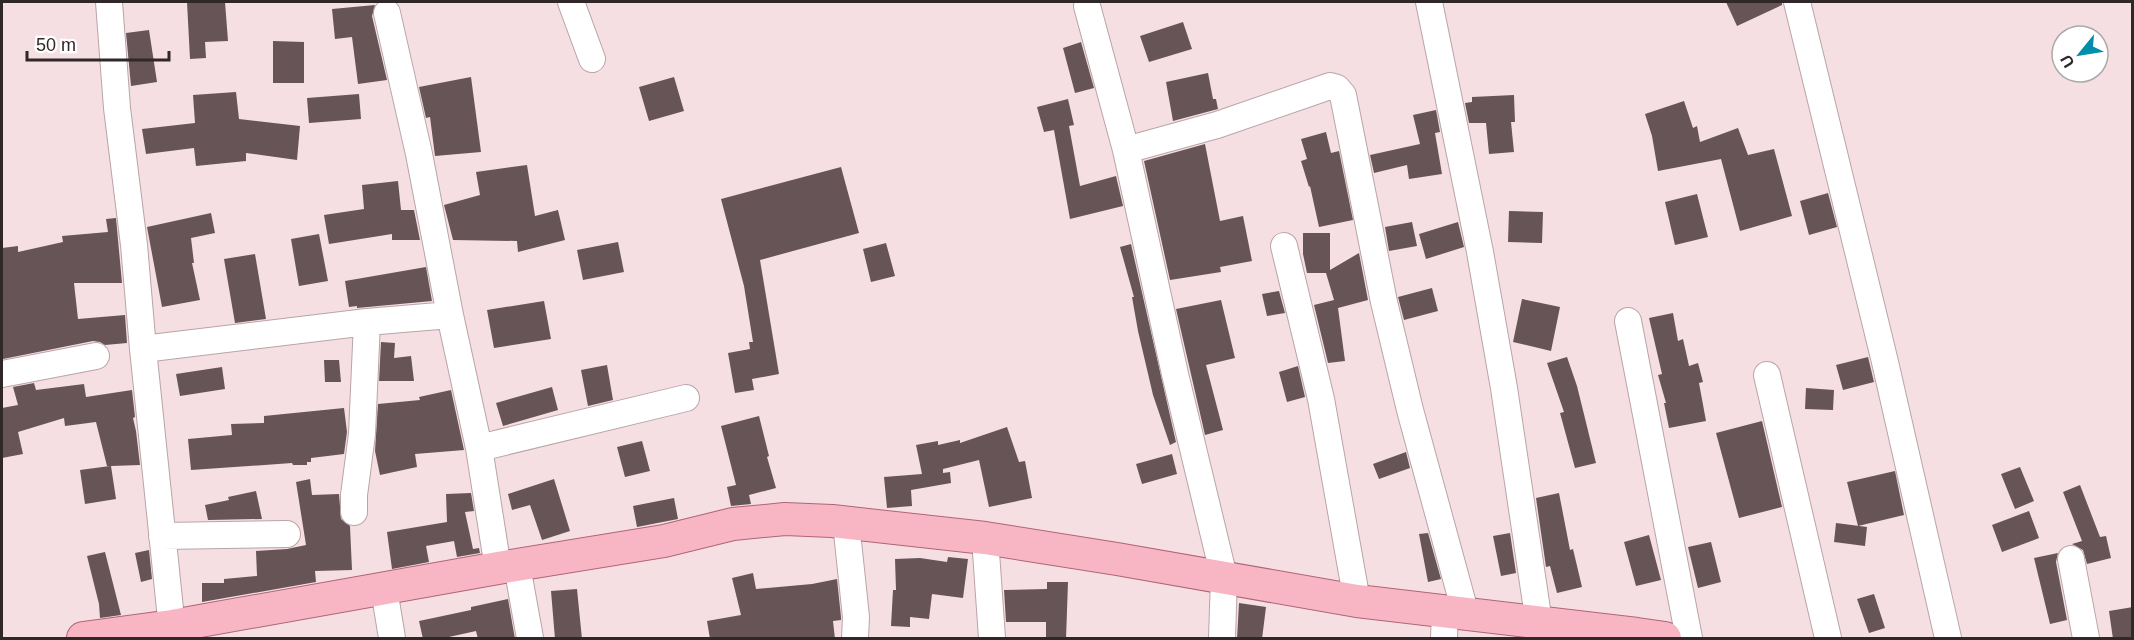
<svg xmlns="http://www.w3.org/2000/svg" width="2134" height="640" font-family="Arial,sans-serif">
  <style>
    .building { fill: #665457 }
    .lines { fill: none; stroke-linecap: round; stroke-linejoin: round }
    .minor-casing { stroke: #b9a4a7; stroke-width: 28 }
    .major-casing { stroke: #af6574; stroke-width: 34 }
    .minor { stroke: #fff; stroke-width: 26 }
    .major { stroke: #f8b6c4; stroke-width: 32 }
  </style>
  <rect width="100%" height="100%" fill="#f6dfe3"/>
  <path class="building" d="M187,2h38l3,39 -23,1 1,16 -16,1z
    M1726,2h56v3l-45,21z
    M375,5l-3,11 15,64 -29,4 -6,-47 -17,2 -3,-30z
    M1183,22l9,27 -43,13 -9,-26z
    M149,30l8,52 -26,4 -5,-53z
    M273,41l31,1v41h-31z
    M1081,42l13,46 -19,5 -12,-45z
    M1208,73l5,26h3l2,10 -45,12 -7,-39z
    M471,77l10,75 -46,4 -5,-39 -4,1 -7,-31z
    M674,77l10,34 -35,10 -10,-34z
    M236,92l3,27 61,7 -3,34 -51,-7v8l-50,5 -2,-18 -48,6 -4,-25 53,-6 -2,-28z
    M359,94l2,25 -52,4 -2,-25z
    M1514,95l1,27h-4l3,30 -25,2 -3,-31h-17l-4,-20 7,-1v-5z
    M1068,99l6,26 -5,1 11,60 36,-10 7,30 -53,13 -16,-89 -10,2 -7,-25z
    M1684,101l9,27 4,-2 3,16 38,-14 10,27 26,-6 18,67 -52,15 -19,-72 -63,12 -6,-35 -7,-22z
    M1436,110l4,22 -5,1 7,41 -33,5 -2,-14 -33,8 -4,-18 50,-11 -7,-29z
    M1326,132l5,21 8,-2 14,69 -34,7 -9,-41 -1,1 -8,-26 6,-2 -6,-20z
    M1205,144l15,77 23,-5 9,45 -32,6 1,5 -51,8 -26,-119z
    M527,165l8,51 23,-6 7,30 -47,12 -1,-11 -64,-1 -9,-35 36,-10 -4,-23z
    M841,167l18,66 -99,27 19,114 -27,5 2,11 -19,3 -7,-40 22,-4 -1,-7h4l-9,-56 -23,-87z
    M398,181l3,29h13l6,30h-28v-6l-63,10 -5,-29 40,-6 -2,-24z
    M1828,193l9,34 -28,8 -9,-34z
    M1697,194l11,43 -33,8 -10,-43z
    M1509,211l34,1 -1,31 -34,-1z
    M211,213l4,20 -24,5 3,25h-2l8,37 -38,7 -15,-80z
    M116,218l6,65h-48l4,36 47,-4 2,28 -22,2 -5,-3 -7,-1 -90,18 -1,-111 16,-2v6l45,-10 -1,-6 46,-4 -2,-13z
    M1412,222l5,24 -28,5 -4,-24z
    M1458,222l6,25 -38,12 -7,-25z
    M1303,233h27v37l29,-17 9,47 -30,8 7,53 -17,2 -14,-58 20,-5 -8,-27h-19l-4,-19z
    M319,234l9,47 -29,5 -8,-47z
    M618,242l6,30 -41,8 -6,-30z
    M886,243l9,33 -24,6 -8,-33z
    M1131,244l45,198 -6,3 -17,-50 -15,-64 -6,-34h2l-14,-50z
    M255,254l11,65 -31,4 -11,-64z
    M426,267l6,34 -75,7v-2l-8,1 -4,-26z
    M1432,288l6,23 -34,9 -6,-23z
    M1279,291l6,22 -18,3 -5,-22z
    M1522,299l38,8 -9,44 -38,-9z
    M1221,300l14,58 -29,7 17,65 -18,5 -29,-126z
    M544,301l7,38 -57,9 -7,-38z
    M1673,313l5,28 5,-2 6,27 9,-3 5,19 -4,1 7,38 -37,7 -5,-25h2l-8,-28 4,-1 -13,-56z
    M381,342l14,1 -1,15 17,-2 3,25h-35z
    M1567,357l10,29 19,77 -21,5 -15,-55 4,-1 -17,-49z
    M1868,357l6,25 -31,8 -7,-25z
    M324,360h15l2,22h-16z
    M607,365l6,35 -25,6 -7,-36z
    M1298,366l7,31 -18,5 -8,-30z
    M222,367l3,22 -45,7 -4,-22z
    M34,383l2,7 48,-6 2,13 46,-7 3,27 -2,1 3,13 4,34 -29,1 5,33 -31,5 -5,-34 30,-4h-3l-11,-44 -31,4 -1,-8 -46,14 5,22 -21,4v-50l16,-3 -5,-18z
    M552,387l6,23 -55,16 -7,-23z
    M1806,388l28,2 -1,20 -28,-1z
    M451,390l13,60 -49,4 2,13 -37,8 -5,-24 3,-47 42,-4 -1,-3z
    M344,408l3,24 -3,22 -33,4v4h-4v3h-14l-1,-2 -101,7 -3,-31 44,-4 -1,-11 33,-1v-7z
    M759,416l10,40 -2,1 9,31 -27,7 2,9 -20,2 -4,-19 9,-2 -15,-59z
    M1762,421l20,86 -43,11 -23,-85z
    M1007,427l12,35 6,-1 7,37 -43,9 -10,-47 -36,9v4l7,-1 1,11 -40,7 1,16 -25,2 -3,-31 38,-3 -6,-29 22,-4v4l22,-5v3z
    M642,441l8,30 -25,6 -8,-30z
    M1406,452l4,16 -31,11 -6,-15z
    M1172,454l5,20 -35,10 -6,-20z
    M2020,467l14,34 -19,8 -14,-35z
    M1895,471l9,44 -46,11 -11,-44z
    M310,479l2,16 27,-1 2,25 9,7 2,44 -37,1 1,11 -114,20v-19h22v-4l33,-3 -1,-25 31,-2 19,-4 -10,-63z
    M554,479l16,52 -28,9 -12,-35 -18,5 -4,-16z
    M2080,485l20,52 6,-1 5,22 -24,6 -4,-14 -11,-6 10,-3 -19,-49z
    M256,491l6,28 -54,1 -3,-15 24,-5 -1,-3z
    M471,493l3,18 -9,1 8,37 6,-1 1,5 -23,4 -3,-16 -28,5 3,16 -37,7 -5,-37 60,-10 -1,-28z
    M1559,493l11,57 3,-1 9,38 -25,6 -7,-27 -4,1 -10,-69z
    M674,498l4,21 -41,8 -4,-21z
    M2029,511l10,27 -37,14 -10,-27z
    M1836,523l31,4 -2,19 -31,-4z
    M1428,533l13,46 -13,3 -9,-48z
    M1510,533l6,40 -15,3 -8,-40z
    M1649,535l12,45 -25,6 -12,-44z
    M1711,542l10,40 -23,6 -10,-41z
    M149,550l3,29 -11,3 -6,-29z
    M105,552l16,63 -21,3 -1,-14 -12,-48z
    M2058,553l-2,9 11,58 -17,4 -16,-66z
    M948,557l20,2 -5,39 -31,-4 -3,25 -19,-2v10l-19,-1 2,-36h3l-1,-31 25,-1 27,4z
    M753,573l3,16 56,-5 25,-5 4,38v3l-8,1 2,18h-125l-3,-18 34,-6 -9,-37z
    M1047,582h21l-2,57h-20v-17h-40l-2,-32 43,-1z
    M577,589l5,50h-27l-4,-48z
    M1874,594l11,34 -16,5 -12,-34z
    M508,599l7,40h-37l-2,-8 -36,8h-17l-4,-18 52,-11v-3z
    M1239,603l27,4 -4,32h-25z
    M2133,607v32h-20l-4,-28z"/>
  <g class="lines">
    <g class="minor-casing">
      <path id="minor" d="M109,2l8,106 17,137 9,104 30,289
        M571,2l21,57
        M1429,2l51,250 24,136 35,235
        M1797,2l88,360 63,276
        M1087,6l39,144 49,224 49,203 -2,61
        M387,13l32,141 31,161 29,133 19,120
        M1126,150l91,-25 113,-39 7,2 6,7 41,207 26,108 56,205
        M1284,246l37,153 36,202
        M1628,321l61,317
        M143,349l224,-27 83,-7
        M2,374l94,-18
        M1767,375l61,263
        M479,448l207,-50
        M354,512v-17l8,-61 5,-112
        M846,523l10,94 -1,21
        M162,536l125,-2
        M985,538l7,100
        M2071,559l15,79
        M517,566l13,72
        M384,589l8,49
        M1444,638l1,-27"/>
    </g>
    <g class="major-casing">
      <path id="major" d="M83,638l89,-12 326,-58 166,-27 69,-17 52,-5 47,2 153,17 132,21 240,42 280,33 28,4"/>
    </g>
    <use href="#minor" class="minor"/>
    <use href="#major" class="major"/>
  </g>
  <rect width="2134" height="640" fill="none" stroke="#2f2728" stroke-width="6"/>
  <g transform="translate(2080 54) rotate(240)"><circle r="28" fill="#ffffff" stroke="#aca9a9" stroke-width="1.5"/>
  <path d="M0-4.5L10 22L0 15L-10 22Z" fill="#008fab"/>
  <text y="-9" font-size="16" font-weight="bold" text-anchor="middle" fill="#2f2728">U</text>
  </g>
  <path d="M27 51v9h142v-9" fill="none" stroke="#2f2728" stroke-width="3"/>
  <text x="36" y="51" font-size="18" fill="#2f2728" stroke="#ffffff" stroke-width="4.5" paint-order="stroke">50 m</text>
</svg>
